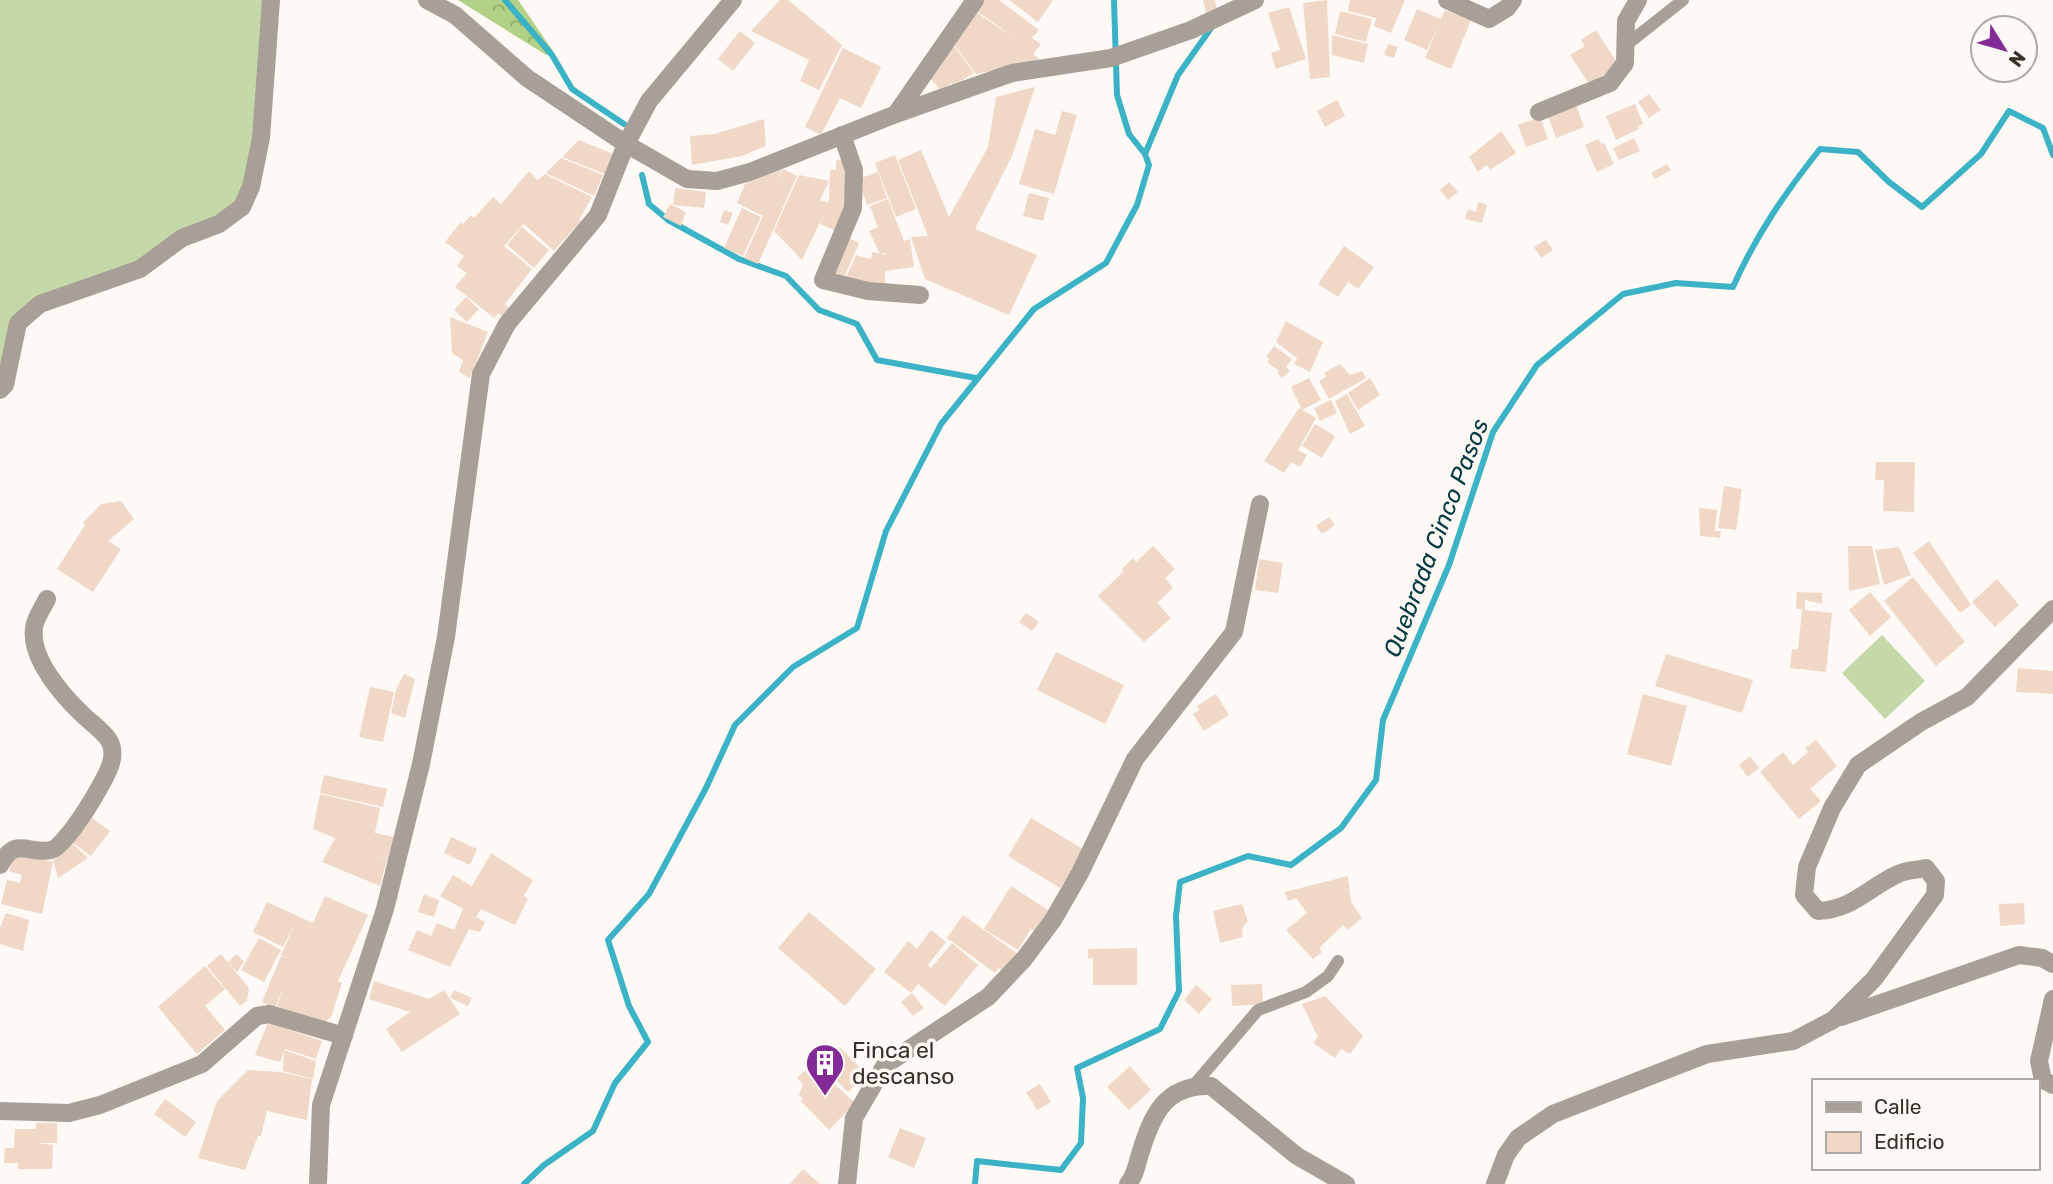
<svg xmlns="http://www.w3.org/2000/svg" width="2053" height="1184" font-family="Rubik,sans-serif">
  <style>
    .grass { fill: #c5d8aa }
    .forest { fill: url(#forest-crowns) }
    .lines { fill: none; stroke-linecap: round; stroke-linejoin: round }
    .stream { stroke: #3bb2c6; stroke-width: 6 }
    .building { fill: #f1d8c6 }
    .service { stroke: #a89f96; stroke-width: 12 }
    .pedestrian { stroke: #a89f96; stroke-width: 18 }
    .minor { stroke: #a89f96; stroke-width: 18 }
    .tertiary { stroke: #a89f96; stroke-width: 18 }
    .labels { text-anchor: middle; dominant-baseline: central; stroke-width: 7; stroke-linejoin: round; paint-order: stroke }
    .poi-label { font-size: 23px; fill: #392f28; stroke: #fef9f5; text-anchor: start }
    .water-label { font-size: 24px; font-style: italic; fill: #023a42; stroke: #fef9f5 }
  </style>
  <defs>
    <pattern id="forest-crowns" width="20" height="18" patternUnits="userSpaceOnUse" patternTransform="scale(1.75)"><rect width="20" height="18" fill="#b3d184"/><path d="M2 6a3 3 0 1 1 6 0M12 15a3 3 0 1 1 6 0" fill="none" stroke="#93aa6c"/></pattern>
  </defs>
  <rect width="100%" height="100%" fill="#fef9f5"/>
  <path class="grass" d="M0,0h271l-3,51 -26,156 -224,116 -18,67z
    M1882,635l43,46 -40,38 -43,-46z"/>
  <path class="forest" d="M458,0h60l35,51 -7,4z"/>
  <g class="lines">
    <path class="stream" d="M505,0l47,55 20,34 52,35
      M1145,154l33,-79 36,-51
      M642,175l7,29 19,16 71,39 47,17 33,34 38,14 20,36 99,18
      M524,1184l20,-19 49,-34 22,-48 33,-41 -19,-36 -21,-66 41,-46 57,-106 29,-63 58,-58 64,-39 29,-97 55,-107 93,-115 72,-46 31,-58 12,-40 -4,-11 -16,-20 -12,-39 -3,-95
      M975,1184l2,-23 84,9 20,-27 2,-45 -6,-30 83,-39 19,-38 -3,-75 4,-34 68,-26 43,9 50,-37 35,-48 7,-60 66,-155 44,-133 44,-67 86,-71 53,-11 57,4c23,-52 52,-94 87,-138l38,3 31,30 33,25 59,-53 28,-43 34,17 10,27"/>
  </g>
  <path class="building" d="M780,0h8l54,45 -23,45 -19,-9 9,-21 -58,-29z
    M984,0h15l40,30 -7,8 9,6 -8,10 8,6 -65,14 -23,-31 23,-31 39,27 -39,-29z
    M1009,0h44l-15,22z
    M1203,0h12l2,10 -11,3z
    M1327,0l3,77 -20,2 -7,-76z
    M1350,0h55l-14,33 -17,-7 2,-8 -28,-7z
    M1289,7l17,52 -30,10 -5,-16 9,-3 -12,-37z
    M1417,9l24,10 4,-9 26,10 -20,49 -26,-11 14,-33 -12,25 -23,-10z
    M1340,11l32,8 -6,23 -31,-8z
    M1596,30l23,36 -29,19 -20,-30 15,-9 -4,-6z
    M740,31l15,12 -22,28 -15,-12z
    M1332,35l36,9 -4,19 -32,-8z
    M952,43l22,30 -21,13 -2,-3 -9,8 -16,-17z
    M1388,44l10,3 -4,11 -10,-3z
    M843,48l38,19 -20,41 -21,-10 -19,37 -16,-8z
    M1035,87l-23,69 -37,73 62,26 -28,60 -84,-36 -14,-42 17,-1 -30,-76 23,-10 28,67 39,-70 8,-50z
    M1649,94l12,16 -12,8 -11,-16z
    M1337,100l8,16 -20,11 -8,-16z
    M1635,104l8,20 -5,2 1,3 -23,11 -10,-24z
    M1576,105l8,22 -28,11 -8,-22z
    M1062,111l15,4 -23,79 -35,-10 16,-55 20,6z
    M1540,117l8,22 -22,8 -8,-22z
    M764,119l2,27 -24,10 -50,9 -2,-29 25,-2z
    M1501,131l15,22 -26,17 -3,-5 -9,7 -9,-15z
    M1634,138l6,13 -21,9 -6,-12z
    M1598,139l3,5 3,-1 10,21 -17,8 -12,-27z
    M579,140l34,14 -8,20 -43,-17z
    M895,155l21,54 -20,8 -21,-54z
    M847,157l3,27 -11,48 -19,-8 9,-24 1,-30h6v-9z
    M561,158l42,17 -9,21 -48,-23z
    M1667,164l4,6 -16,9 -4,-6z
    M782,169l-5,14 6,-14 14,7 -39,88 -14,-6 19,-42 -26,-13 8,-19z
    M529,171l9,9 7,-6 47,23 -13,23 2,1 -27,30 -30,-27 -20,22 28,23 -27,35 5,4 -7,9 -5,-4 -4,5 -39,-31 12,-14 -10,-7 7,-10 -19,-14 16,-20 2,2 8,-9 3,3 19,-21 14,13 -6,-6z
    M878,172l9,26 -20,7 -9,-26z
    M799,175l30,6 -9,19 9,3 -27,57 -28,-29z
    M1449,182l9,10 -10,8 -8,-10z
    M675,188l31,4 -2,16 -31,-3z
    M1029,193l20,5 -6,23 -20,-5z
    M888,199l16,42 6,-2 4,28 -29,4v19l-41,-8 12,-27 15,4 1,-7 13,3v-2l-5,1 -11,-23 9,-4 -8,-21z
    M1478,202l9,3 -5,18 -17,-4 3,-10 8,3z
    M670,204l16,8 -5,14 -18,-9z
    M742,208l19,9 -18,39 -19,-8z
    M724,210l9,3 -5,12 -8,-3z
    M522,227l27,23 -15,18 -27,-23z
    M844,236l15,7 -16,37 -15,-6z
    M1546,240l7,10 -12,8 -7,-11z
    M1344,246l30,21 -16,22 -10,-7 -10,15 -20,-13z
    M466,297l13,12 -12,13 -13,-12z
    M450,317l38,15 -18,46 -11,-6 4,-12 -11,-7z
    M1286,321l37,21 -13,30 -16,-8 3,-6 -21,-16z
    M1274,346l18,13 -6,8 4,4 -8,7 -5,-5 2,-2 -12,-9 3,-3 -4,-2z
    M1340,364l10,11 12,-4 4,7 -37,21 -10,-18 7,-4 -2,-4z
    M1309,378l12,22 -19,10 -11,-23z
    M1370,378l10,17 -22,15 -10,-17z
    M1347,394l18,32 -15,8 -15,-33z
    M1331,400l6,13 -17,8 -6,-13z
    M1299,408l17,10 -18,32 9,5 -7,12 -9,-5 -7,11 -20,-12z
    M1315,424l20,12 -13,22 -20,-12z
    M1876,462h39l-1,50 -31,-1 1,-31h-9z
    M1724,486l18,3 -6,41 -18,-2z
    M121,501l13,18 -26,22 13,8 -28,43 -36,-23 28,-44 -2,-2 18,-19z
    M1699,508l18,2 -2,21h6l-1,7 -20,-2z
    M1329,517l6,8 -13,9 -6,-8z
    M1929,541l42,64 -11,8 -47,-60z
    M1153,546l22,23 -10,9 8,10 -16,15 14,15 -27,24 -46,-46 26,-25 -2,-2 11,-11 3,4z
    M1848,546h24l8,38 -31,7z
    M1899,547l12,28 -27,10 -9,-35z
    M1259,559l24,4 -5,30 -23,-3z
    M1913,577l52,65 -29,24 -52,-65z
    M1997,579l22,26 -24,22 -23,-25z
    M1797,592l25,1v11l-17,-4v10l27,3 -6,59 -36,-4 2,-19 6,1 4,-41h-6z
    M1870,592l21,25 -21,19 -21,-26z
    M1026,613l13,9 -7,9 -13,-9z
    M1056,652l68,33 -19,39 -68,-34z
    M1666,654l87,26 -11,33 -87,-27z
    M2018,668l35,3v23l-37,-2z
    M404,674l11,5 -10,39 -14,-5 5,-23z
    M370,687l24,5 -11,50 -24,-5z
    M1216,694l13,21 -25,16 -11,-17 6,-4 -2,-4z
    M1643,694l44,12 -16,60 -44,-12z
    M1816,740l21,26 -27,23 11,12 -22,18 -39,-47 23,-20 10,13 15,-13 -3,-4z
    M1750,756l9,12 -11,9 -9,-12z
    M324,775l63,14 -4,18 -63,-14z
    M320,794l60,14 -5,25 19,4 -6,23 -23,-9 22,9 -7,26 -58,-24 13,-24 -22,-9z
    M92,818l18,13 -19,25 -18,-13z
    M1031,818l55,33 -26,37 -52,-32z
    M451,837l26,12 -7,16 -26,-12z
    M73,844l15,14 -30,20 -5,-18z
    M491,853l42,27 -9,16 4,3 -13,26 -34,-16 -5,8 9,5 -5,10 -11,-3 -19,38 -42,-17 9,-20 14,6 6,-13 17,7 9,-21 -23,-13 13,-21 19,11z
    M20,854l33,8 -11,52 -41,-10 6,-24 13,3 2,-8 -13,-4 4,-16z
    M1348,876l3,26 11,16 -14,12 -5,-5 -24,23 3,4 -9,7 -27,-29 21,-17 -11,-15 -8,3 -3,-9z
    M1011,886l40,26 -14,21 -6,-4 -13,21 -34,-21z
    M424,894l15,6 -5,17 -16,-5z
    M325,896l43,19 -30,66 4,2 -11,34 -9,7 -45,-18 7,-20 -9,22 -13,-6 19,-46 10,3 -10,-4 14,-31 -12,23 -30,-15 14,-30 46,21z
    M2024,903l1,21 -25,2 -1,-22z
    M1242,904l6,17 -6,8 1,8 -23,6 -7,-32z
    M809,912l67,57 -31,37 -67,-58z
    M6,913l23,7 -6,31 -23,-7v-16z
    M963,915l55,39 -12,19 -7,-5 -4,5 -48,-35z
    M931,930l15,12 -18,23 3,3 21,-25 26,22 -33,41 -27,-22 -7,9 -27,-21 24,-31 9,8z
    M259,938l22,12 -17,32 -23,-12z
    M1137,948v37h-44v-27h-5v-9z
    M221,954l28,34 -2,13 -7,5 -33,-40z
    M237,954l7,8 -7,10 -9,-10z
    M205,966l20,23 -20,17 20,24 -28,24 -39,-47z
    M374,981l55,18 15,-9 16,24 -58,38 -16,-23 24,-17 -41,-13z
    M1262,984l1,20 -31,2 -1,-21z
    M1196,985l16,14 -13,15 -15,-14z
    M454,990l18,8 -4,8 -18,-8z
    M912,993l12,15 -11,8 -12,-14z
    M1325,996l38,40 -13,18 -9,-5 -6,9 -22,-15 5,-6 -16,-33z
    M268,1022l54,19 -6,18 -31,-10 -5,13 -25,-7z
    M840,1047l26,27 -18,18 -27,-27z
    M284,1050l32,11 -3,18 -30,-8z
    M812,1064l43,39 -26,27 -28,-29 2,-2 -4,-4 4,-11 -6,-6z
    M1130,1066l21,24 -22,20 -22,-23z
    M248,1070l32,2 32,7 -5,41 -40,-9 -6,25h-3l-13,34 -47,-12 19,-57z
    M1040,1084l11,18 -14,8 -11,-18z
    M165,1099l31,23 -11,15 -31,-23z
    M36,1123h21v20h-21l17,2 -1,24h-34v-6h-14l1,-15h9l1,-19h21z
    M900,1128l26,10 -12,30 -26,-11z
    M803,1169l17,15h-30z"/>
  <g class="lines">
    <path class="service" d="M1625,46l58,-46
      M1194,1085l64,-75 48,-18 22,-16 10,-15"/>
    <path class="pedestrian" d="M842,135l12,35 -1,38 -30,72 45,11 52,4"/>
    <path class="minor" d="M427,0l28,15 72,63 99,66 61,35 30,2 33,-9 146,-58 116,-41 99,-15 80,-28 64,-30
      M1447,0l42,19 18,-11 6,-8
      M896,114l79,-114
      M0,390l5,-5 13,-62 22,-19 100,-35 42,-31 37,-14 23,-17 9,-20 10,-49 10,-138
      M2053,999l-14,62 4,19 10,5
      M1841,1017l178,-62 23,3 11,6
      M318,1184l3,-79 64,-196 36,-145 25,-127 35,-263 26,-50 91,-109 28,-71 23,-43 84,-101
      M1128,1184c7,-8 9,-20 12,-30 12,-39 25,-70 71,-68l86,70 49,28
      M1495,1184l11,-29 12,-17 35,-24 154,-60 86,-13 40,-21 41,-41 61,-84 1,-14 -10,-13c-9,2 -20,2 -28,6 -29,13 -46,36 -80,37l-14,-16 3,-28 25,-59 26,-43 63,-43 46,-25 86,-88"/>
    <path class="tertiary" d="M1539,112l71,-29 15,-20 1,-42 12,-21
      M0,865c16,-30 28,-10 51,-15 15,-3 56,-71 60,-87 2,-6 2,-15 -1,-21 -5,-10 -19,-19 -27,-27 -20,-19 -53,-56 -49,-87 1,-10 9,-20 13,-29
      M0,1111l69,2 31,-8 102,-41 55,-48 12,-2 75,22
      M847,1184l7,-66 31,-53 103,-68 36,-38 29,-39 27,-47 55,-114 99,-127 26,-128"/>
  </g>
  <defs>
    <g id="building-pin" transform="scale(2.0125)"><path d="M0 17L-7.5 6A9.5 9.5 0 1 1 7.5 6Z" fill="#842a97" stroke="#fef9f5"/><path d="M-4-6H4V6H1V3H-1V6H-4ZM-2.5-4.3h1.7v1.8h-1.7ZM.8-4.3h1.7v1.8H.8ZM-2.5-1h1.7V.8h-1.7ZM.8-1h1.7V.8H.8Z" fill="#fff"/></g>
  </defs>
  <g fill-rule="evenodd">
    <use href="#building-pin" x="825" y="1063"/>
  </g>
  <g class="labels">
    <g class="poi-label">
      <text x="852" y="1050">Finca el<tspan x="852" dy="26">descanso</tspan></text>
    </g>
    <g class="water-label">
      <text transform="translate(1436 538) rotate(-69)">Quebrada Cinco Pasos</text>
    </g>
  </g>
  <rect x="1812" y="1079" width="228" height="91" fill="#fef9f5" stroke="#afa8a3" stroke-width="2"/>
  <rect x="1826" y="1102" width="35" height="10" fill="#a89f96" stroke="#afa8a3" stroke-width="2"/>
  <text x="1874" y="1114" font-size="21" fill="#392f28">Calle</text>
  <rect x="1826" y="1132" width="35" height="21" fill="#f1d8c6" stroke="#afa8a3" stroke-width="2"/>
  <text x="1874" y="1149" font-size="21" fill="#392f28">Edificio</text>
  <g transform="translate(2004 49) rotate(127)"><circle r="33" fill="#fef9f5" stroke="#afa8a3" stroke-width="2"/>
  <path d="M0-5L12 26L0 18L-12 26Z" fill="#842a97"/>
  <text y="-10" font-size="19" font-weight="bold" text-anchor="middle" fill="#392f28">N</text>
  </g>
</svg>
